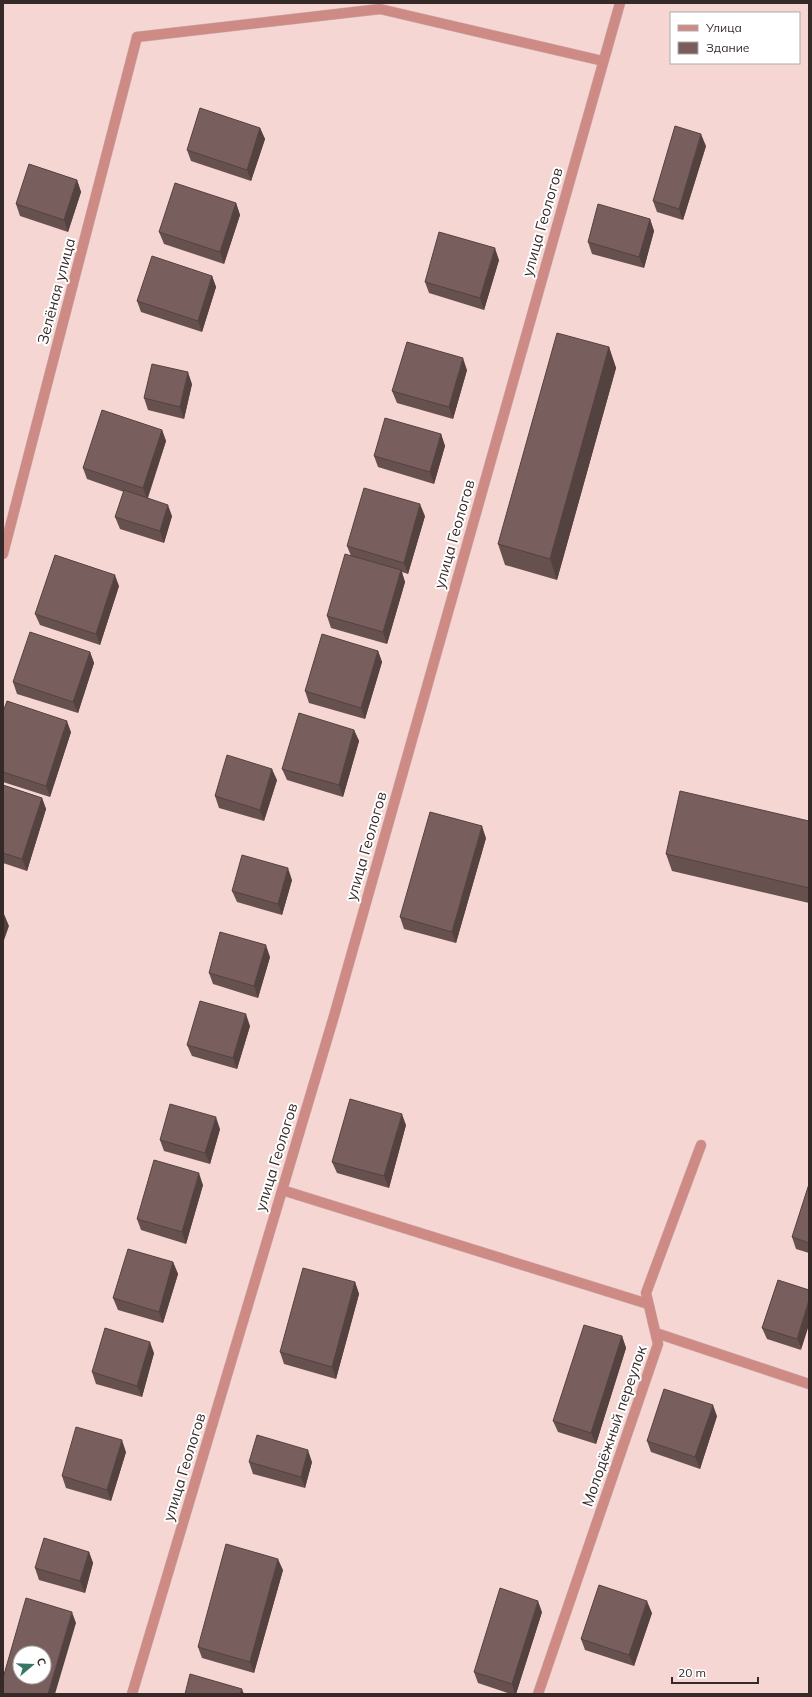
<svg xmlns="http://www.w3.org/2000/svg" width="812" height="1697" font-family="Mulish,sans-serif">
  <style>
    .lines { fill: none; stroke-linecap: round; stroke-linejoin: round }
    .lane-casing { stroke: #cfb4b1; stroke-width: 11 }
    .street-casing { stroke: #cfb4b1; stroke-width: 11 }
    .lane { stroke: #ce8b86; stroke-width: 10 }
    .street { stroke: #ce8b86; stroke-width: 10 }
    .wall { fill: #67514f }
    .shaded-wall { fill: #544240 }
    .building { fill: #785e5c; stroke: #544240; fill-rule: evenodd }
    .labels { text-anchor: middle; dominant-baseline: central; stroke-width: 4; stroke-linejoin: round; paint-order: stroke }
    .street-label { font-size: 15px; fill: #362a29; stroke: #fff }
  </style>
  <rect width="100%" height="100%" fill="#f5d6d3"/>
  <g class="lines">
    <g class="lane-casing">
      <path id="lane" d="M137,37l243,-28 223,52"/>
    </g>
    <g class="street-casing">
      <path id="street" d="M3,554l134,-517
        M282,1190l366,114
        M656,1333l153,51
        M132,1694l202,-678 286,-1013
        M538,1694l120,-350 -12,-51 55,-148"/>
    </g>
    <use href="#lane" class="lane"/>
    <use href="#street" class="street"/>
  </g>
  <path class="wall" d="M260,128l5,11 -14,42 -60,-20 -4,-11z
    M706,146l-23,74 -26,-8 -4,-11z
    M77,180l4,12 -13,40 -48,-16 -4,-12z
    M236,203l4,12 -16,49 -60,-20 -5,-12z
    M650,219l4,12 -10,37 -52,-14 -4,-12z
    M499,260l-15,50 -55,-17 -4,-11z
    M212,276l4,11 -14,45 -61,-20 -4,-11z
    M609,347l7,21 -59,212 -52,-15 -7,-21z
    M467,370l-14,49 -56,-16 -5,-12z
    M192,384l-8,35 -36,-9 -4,-12z
    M162,430l4,11 -18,57 24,18 -8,27 -44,-14 -5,-12 9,-25 -37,-13 -4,-11z
    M441,434l4,12 -11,38 -56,-17 -4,-11z
    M425,516l-17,58 -6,-2 3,10 -18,62 -56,-16 -4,-12 24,-60 -4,-10z
    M119,586l-19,59 -60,-20 -5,-11z
    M378,651l4,11 -17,57 -56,-16 -4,-12z
    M90,652l4,11 -16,50 -61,-19 -4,-12z
    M3,712l68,20 -21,65 -47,-15z
    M354,730l5,11 -16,56 -56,-17 -5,-11z
    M277,780l-13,41 -45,-13 -4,-12z
    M3,785l39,13 4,11 -19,62 -24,-8z
    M809,821v82l-137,-32 -6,-17z
    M486,838l-30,105 -52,-14 -4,-12z
    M292,880l-10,35 -45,-13 -5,-11z
    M270,957l-12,41 -45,-14 -4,-11z
    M250,1026l-13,43 -45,-13 -5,-11z
    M406,1125l-17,63 -52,-15 -5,-11z
    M220,1129l-10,35 -46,-13 -4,-11z
    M809,1184v69l-13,-4 -4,-12z
    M203,1185l-17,59 -45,-14 -4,-11z
    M173,1262l5,12 -15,49 -45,-13 -5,-12z
    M778,1280l23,70 -34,-11 -5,-11z
    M355,1282l4,12 -23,85 -52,-15 -4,-12z
    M622,1336l4,12 -30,96 -38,-12 -5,-11z
    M154,1353l-12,44 -46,-13 -4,-12z
    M717,1416l-17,53 -49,-17 -4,-11z
    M126,1452l-15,49 -45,-13 -4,-12z
    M249,1462h63l-7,26 -52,-14z
    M89,1552l4,11 -8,30 -46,-13 -4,-12z
    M283,1570l-29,103 -52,-15 -4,-11z
    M542,1612l-26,82h-5l-33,-11 -4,-11z
    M652,1613l-18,53 -49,-16 -4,-11z"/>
  <path class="shaded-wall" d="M260,128l5,11 -14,42 -4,-11z
    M701,134l5,12 -23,74 -4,-11z
    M77,180l4,12 -13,40 -4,-12z
    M236,203l4,12 -16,49 -4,-12z
    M650,219l4,12 -10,37 -5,-11z
    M495,248l4,12 -15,50 -4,-12z
    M212,276l4,11 -14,45 -4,-11z
    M609,347l7,21 -59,212 -7,-21z
    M463,358l4,12 -14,49 -4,-12z
    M188,372l4,12 -8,35 -4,-12z
    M162,430l4,11 -19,58 -4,-11z
    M441,434l4,12 -11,38 -4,-12z
    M420,504l5,12 -17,58 -4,-11z
    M168,505l4,11 -8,27 -4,-12z
    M401,570l4,12 -18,62 -4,-12z
    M115,575l4,11 -19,59 -4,-11z
    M378,651l4,11 -17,57 -4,-11z
    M90,652l4,11 -16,50 -5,-11z
    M67,721l4,11 -21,65 -4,-11z
    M354,730l5,11 -16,56 -4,-12z
    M272,769l5,11 -13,41 -4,-11z
    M42,798l4,11 -19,62 -5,-12z
    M482,826l4,12 -30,105 -4,-11z
    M288,868l4,12 -10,35 -4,-11z
    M4,914l5,12 -6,17v-24z
    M266,945l4,12 -12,41 -4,-12z
    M246,1014l4,12 -13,43 -4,-11z
    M402,1114l4,11 -17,63 -5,-12z
    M216,1117l4,12 -10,35 -5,-11z
    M199,1173l4,12 -17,59 -4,-12z
    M173,1262l5,12 -15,49 -4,-11z
    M355,1282l4,12 -23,85 -4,-12z
    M809,1300v25l-8,25 -4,-11z
    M622,1336l4,12 -30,96 -5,-11z
    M150,1342l4,11 -12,44 -5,-11z
    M713,1405l4,11 -17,53 -5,-12z
    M122,1440l4,12 -15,49 -4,-11z
    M308,1450l4,12 -7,26 -4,-11z
    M89,1552l4,11 -8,30 -5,-12z
    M278,1559l5,11 -29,103 -4,-11z
    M538,1601l4,11 -26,82h-1l-3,-10z
    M647,1601l5,12 -18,53 -5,-11z
    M72,1612l4,11 -21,71h-7z
    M242,1689l2,5h-4z"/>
  <path class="building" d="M200,108l60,20 -13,42 -60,-20z
    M675,126l26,8 -22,75 -26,-8z
    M29,164l48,16 -13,40 -48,-16z
    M175,183l61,20 -16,49 -61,-20z
    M598,204l52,15 -11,38 -51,-15z
    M439,232l56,16 -15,50 -55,-16z
    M152,256l60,20 -14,45 -61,-20z
    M557,333l52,14 -59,212 -52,-15z
    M407,342l56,16 -14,49 -57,-16z
    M152,364l36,8 -8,35 -36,-9z
    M102,410l60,20 -19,58 -60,-20z
    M385,418l56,16 -11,38 -56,-16z
    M364,488l56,16 -16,59 -57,-17z
    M124,490l44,15 -8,26 -45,-14z
    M345,554l56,16 -18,62 -56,-16z
    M55,555l60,20 -19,59 -61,-20z
    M30,632l60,20 -17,50 -60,-20z
    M322,634l56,17 -17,57 -56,-17z
    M7,701l60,20 -21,65 -43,-14v-60z
    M299,713l55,17 -15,55 -57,-16z
    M227,755l45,14 -12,41 -45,-14z
    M3,785l39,13 -20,61 -19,-6z
    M680,791l129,30v67l-143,-34z
    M430,812l52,14 -30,106 -52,-15z
    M242,855l46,13 -10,36 -46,-13z
    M220,932l46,13 -12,41 -45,-13z
    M200,1001l46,13 -13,44 -46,-13z
    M350,1099l52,15 -18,62 -52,-14z
    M170,1104l46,13 -11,36 -45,-13z
    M154,1160l45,13 -17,59 -45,-13z
    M809,1184v59l-17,-6z
    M128,1249l45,13 -14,50 -46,-14z
    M303,1268l52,14 -23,85 -52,-15z
    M778,1280l31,10v10l-12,39 -35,-11z
    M584,1325l38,11 -31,97 -38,-12z
    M105,1328l45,14 -13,44 -45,-14z
    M664,1389l49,16 -18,52 -48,-16z
    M76,1427l46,13 -15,50 -45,-14z
    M257,1435l51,15 -7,27 -52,-15z
    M44,1538l45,14 -9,29 -45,-13z
    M226,1544l52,15 -28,103 -52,-15z
    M599,1585l48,16 -18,54 -48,-16z
    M500,1588l38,13 -26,83 -38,-12z
    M26,1598l46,14 -24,82h-45v-16zM20,1653h24v24h-24z
    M190,1674l52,15 -2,5h-55z"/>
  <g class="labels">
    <g class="street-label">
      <text transform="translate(542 222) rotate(-74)">улица Геологов</text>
      <text transform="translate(56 291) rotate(-75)">Зелёная улица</text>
      <text transform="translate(454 534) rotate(-74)">улица Геологов</text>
      <text transform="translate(366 846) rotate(-74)">улица Геологов</text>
      <text transform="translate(276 1157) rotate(-73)">улица Геологов</text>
      <text transform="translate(614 1426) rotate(-71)">Молодёжный переулок</text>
      <text transform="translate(184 1467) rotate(-73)">улица Геологов</text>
    </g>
  </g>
  <rect width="812" height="1697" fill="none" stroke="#362a29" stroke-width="8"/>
  <rect x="670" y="12" width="130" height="52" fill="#ffffff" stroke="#afaaa9"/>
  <rect x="678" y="25" width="20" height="6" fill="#ce8b86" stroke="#afaaa9"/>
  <text x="706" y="32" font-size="12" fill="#362a29">Улица</text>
  <rect x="678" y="42" width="20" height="12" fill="#785e5c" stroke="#afaaa9"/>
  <text x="706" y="52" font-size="12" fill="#362a29">Здание</text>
  <g transform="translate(32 1665) rotate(71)"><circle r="19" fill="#ffffff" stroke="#afaaa9"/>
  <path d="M0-3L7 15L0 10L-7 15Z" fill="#367766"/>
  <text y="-6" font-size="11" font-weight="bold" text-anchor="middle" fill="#362a29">С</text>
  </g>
  <path d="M672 1677v6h86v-6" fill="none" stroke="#362a29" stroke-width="2"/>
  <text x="678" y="1677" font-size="12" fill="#362a29" stroke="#ffffff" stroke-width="3" paint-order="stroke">20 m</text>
</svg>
